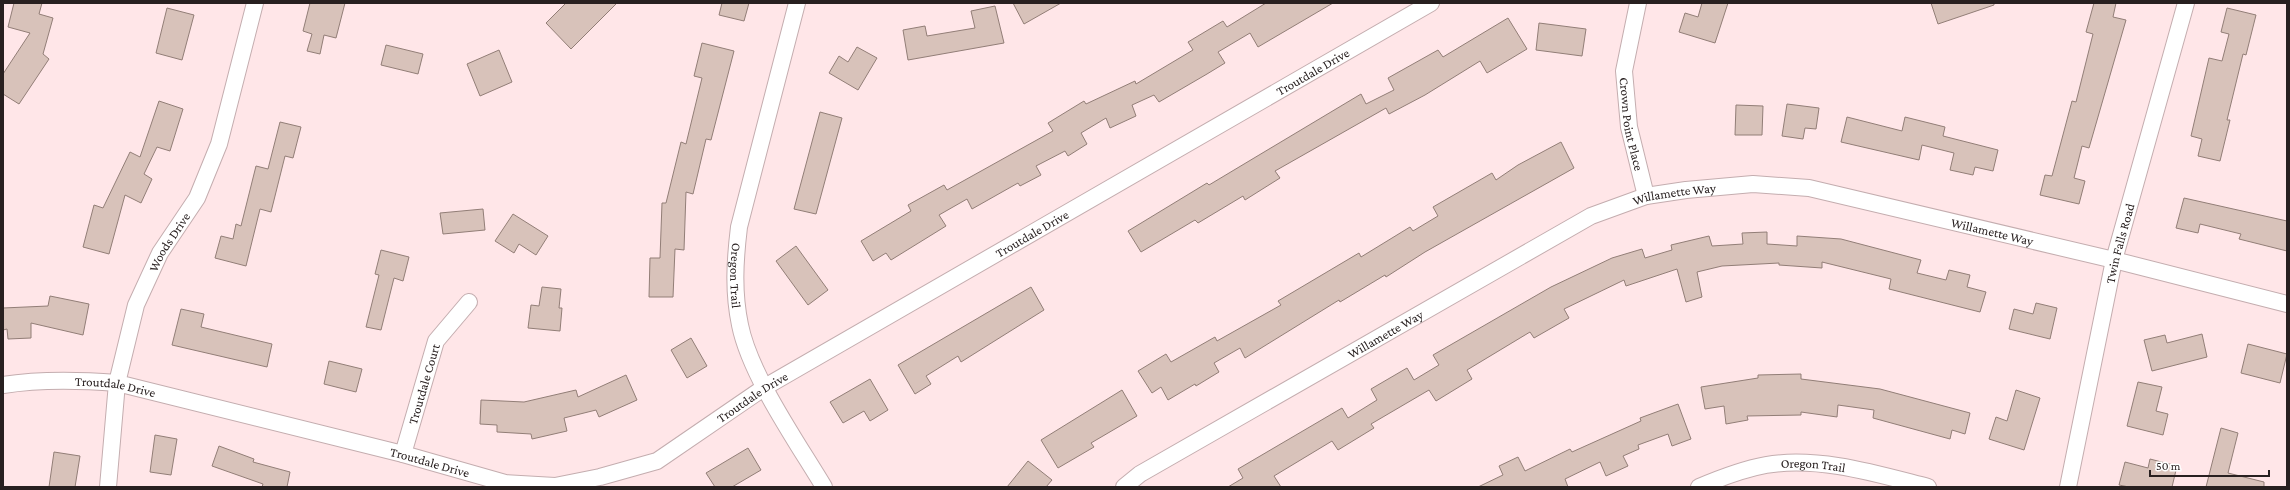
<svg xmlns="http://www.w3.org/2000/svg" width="2290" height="490" font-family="'Crimson Pro',serif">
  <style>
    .building { fill: #d8c2ba; stroke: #927e77 }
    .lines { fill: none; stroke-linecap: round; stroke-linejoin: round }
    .street-casing { stroke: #c4adaf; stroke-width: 18 }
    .street { stroke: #fff; stroke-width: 16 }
    .labels { text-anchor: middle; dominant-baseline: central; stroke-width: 3; stroke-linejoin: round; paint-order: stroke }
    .street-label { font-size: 13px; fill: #282020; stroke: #fff }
  </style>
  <rect width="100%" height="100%" fill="#ffe6e8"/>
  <path class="building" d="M14,3h28l-3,11 14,4 -10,36 6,5 -30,45 -16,-10v-20l27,-41 -22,-6z
    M310,3h35l-9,35 -12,-3 -4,19 -13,-3 5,-17 -9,-3z
    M566,3h51l-46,46 -25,-26z
    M722,3h27l-5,18 -25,-6z
    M1013,3h48l-37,21z
    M1266,3h67l-75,44 -8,-14 -32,19 7,11 -18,11 -48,28 -5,-7 -22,10 4,11 -26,12 -4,-10 -25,15 6,11 -19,12 -3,-5 -29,15 5,9 -21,11 -2,-3 -46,26 -5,-10 -28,16 7,11 -55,34 -5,-7 -13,8 -12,-20 50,-30 -3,-6 36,-20 3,5 106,-59 -5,-8 36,-22 2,3 49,-23 1,3 57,-34 -5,-8 35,-21 4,6z
    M1702,3h26l-13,40 -36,-11 6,-19 13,4z
    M1931,3h63v2l-56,19z
    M2094,3h22l-3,14 13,3 -37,128 -7,-2 -8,32 11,3 -6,23 -39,-9 5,-20 7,1 20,-75 4,1 17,-68 -7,-2z
    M995,6l9,37 -96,17 -5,-30 22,-4 2,10 48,-8 -4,-17z
    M167,8l27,7 -12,45 -26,-7z
    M2227,8l29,7 -10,40 -3,-1 -16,66h3l-10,41 -22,-5 4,-17 -11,-3 18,-78 13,3 7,-27 -8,-2z
    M1508,18l19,31 -40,24 -7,-12 -55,34 -36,19 -3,-6 -111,63 5,7 -35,22 -2,-4 -45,27 -3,-3 -54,32 -13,-21 79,-48 2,2 152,-91 5,10 28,-14 -6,-12 50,-28 5,7z
    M1539,23l47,6 -4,27 -46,-6z
    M702,43l32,8 -23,89 -5,-1 -13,55 -7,-2 -2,58 -9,-1 -2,48h-24l1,-39h10l2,-55h4l15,-61 5,2 16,-66 -8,-2z
    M386,45l37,9 -5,20 -37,-9z
    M857,47l20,11 -19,32 -29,-17 10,-17 9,6z
    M499,50l13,32 -32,14 -13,-32z
    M159,101l24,8 -13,42 -13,-4 -13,27 8,5 -11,24 -16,-8 -16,59 -26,-7 11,-42 9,3 27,-56 10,5z
    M1787,104l32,4 -3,21 -11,-1 -2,11 -21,-3z
    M1736,105l27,1 -1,29h-27z
    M820,112l22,6 -26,96 -22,-5z
    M1847,117l55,14 3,-14 40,10 -2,9 55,14 -5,21 -18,-4 -2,8 -23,-5 4,-17 -32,-8 -3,15 -78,-18z
    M280,122l21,5 -8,31 -8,-2 -14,56 -11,-3 -14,57 -31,-8 6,-22 12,3 3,-15 5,2 15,-60 12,3z
    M1561,142l13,26 -149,84 -39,25 -1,-2 -45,27 -1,-2 -94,58 -5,-10 -26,15 5,9 -23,14 -1,-2 -27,16 -7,-13 -9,6 -14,-22 28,-17 5,8 44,-25 2,4 64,-36 -3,-4 81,-48 2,4 49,-30 3,4 25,-15 -5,-9 59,-34 4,7 22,-15z
    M2184,198l103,23v30l-48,-12 2,-5 -41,-10 -2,9 -22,-5z
    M483,209l2,21 -42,4 -3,-21z
    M513,214l35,22 -12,19 -17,-11 -5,9 -19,-12z
    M1767,232v12l30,2v-10l44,3 80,21 -4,13 29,7 3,-10 21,5 -3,12 19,5 -6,20 -91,-23 2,-10 -69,-17v6l-43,-3v-2l-57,3 -25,6 5,25 -16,5 -9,-33 -51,17 -2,-6 -60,29 5,9 -35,20 -4,-6 -63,38 5,9 -36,22 -7,-11 -58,34 3,4 -36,22 -6,-9 -58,35 7,11h-53l15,-9 -5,-9 104,-61 6,10 29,-18 -6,-11 36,-21 7,12 25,-15 -6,-10 118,-68 61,-29 30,-9 3,9 27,-8 -1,-5 38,-9 3,10 31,-2 -1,-11z
    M796,246l32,44 -20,15 -32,-44z
    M381,250l28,7 -6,24 -9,-3 -13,52 -15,-3 13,-52 -4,-1z
    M542,287l19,2 -2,19h3l-2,23 -32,-3 3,-23 8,1z
    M1031,287l13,23 -83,52 -3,-6 -32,20 5,8 -16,10 -17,-29z
    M50,296l39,8 -6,31 -52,-12v15l-23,1 -1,-10 -4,1v-22l45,-2z
    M2036,303l21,5 -7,31 -41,-10 5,-20 19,5z
    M181,309l23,5 -3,13 71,17 -5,23 -95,-22z
    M2202,334l5,23 -55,14 -8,-31 21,-5 2,8z
    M691,338l16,28 -20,12 -16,-28z
    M2248,344l39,10 -7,29 -39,-10z
    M329,361l33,8 -6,23 -32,-8z
    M1801,374v5l79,10 90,24 -5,21 -13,-4 -2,9 -77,-21 1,-8 -36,-5 -1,12 -36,-5v3l-54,1 1,4 -22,4 -2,-18 -19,3 -4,-22 57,-9v-3z
    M626,375l11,25 -38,17 -3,-7 -32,8 3,13 -35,8 -1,-5 -34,-2v-7l-17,-1 1,-24 43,2 52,-12 2,7z
    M870,379l18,31 -18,11 -6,-10 -21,12 -13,-21z
    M2138,382l24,5 -6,24 12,3 -5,21 -36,-9z
    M1122,390l15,26 -46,27 3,4 -36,21 -17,-28z
    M2016,390l24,8 -16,52 -35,-11 7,-22 11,4z
    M1678,404l13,35 -19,7 -4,-12 -30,11 1,4 -16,7 5,10 -22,10 -6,-14 -35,17 3,8h-90l25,-12 -4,-9 19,-9 7,14 45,-22 2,3 69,-31 -1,-3z
    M2221,428l17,5 -10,40 36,9v5h-58z
    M155,435l22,4 -6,36 -21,-3z
    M219,446l35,13 -1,3 37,10 -3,15h-25l1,-3 -51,-18z
    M748,448l13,22 -29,17h-17l-9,-14z
    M54,452l26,4 -5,31h-26z
    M2150,459l27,7 -5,21h-43l-10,-2 6,-23 23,6z
    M1028,461l24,19 -6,7h-39z"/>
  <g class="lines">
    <g class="street-casing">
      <g id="street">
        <path id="s1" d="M797,3l-58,224c-4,33 -6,65 1,98 10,50 57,117 84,162"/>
        <path id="s2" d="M1638,3l-14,68 5,56 17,69"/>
        <path id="s3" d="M3,385c37,-6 77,-5 114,-2l286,71 102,29 50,3 45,-9 57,-16 108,-74 666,-384"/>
        <path id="s4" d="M403,454l33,-113 33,-39"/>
        <path id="s5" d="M108,487l9,-104 19,-78 24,-52 37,-55 22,-54 36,-141"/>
        <path id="s6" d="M1124,487l16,-13 451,-258 55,-20 40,-6 67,-6 56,4 305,72 173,44"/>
        <path id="s7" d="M1699,487c21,-9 45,-18 67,-22 53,-9 111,9 162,22"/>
        <path id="s8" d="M2068,487l46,-227 72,-257"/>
      </g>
    </g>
    <use href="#street" class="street"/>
  </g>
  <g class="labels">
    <g class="street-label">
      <text stroke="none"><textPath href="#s3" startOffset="1433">Troutdale Drive</textPath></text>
      <text stroke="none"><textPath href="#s2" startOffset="123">Crown Point Place</textPath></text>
      <text stroke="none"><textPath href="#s6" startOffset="627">Willamette Way</textPath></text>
      <text stroke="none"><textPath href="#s6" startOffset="951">Willamette Way</textPath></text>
      <text stroke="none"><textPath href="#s3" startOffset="1109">Troutdale Drive</textPath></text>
      <text stroke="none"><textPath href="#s5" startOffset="256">Woods Drive</textPath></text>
      <text stroke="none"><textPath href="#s8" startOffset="249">Twin Falls Road</textPath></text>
      <text stroke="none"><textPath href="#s1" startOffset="280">Oregon Trail</textPath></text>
      <text stroke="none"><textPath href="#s6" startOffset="303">Willamette Way</textPath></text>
      <text stroke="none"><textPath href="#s4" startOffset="73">Troutdale Court</textPath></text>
      <text stroke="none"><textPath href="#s3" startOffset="113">Troutdale Drive</textPath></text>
      <text stroke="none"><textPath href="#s3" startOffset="785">Troutdale Drive</textPath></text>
      <text stroke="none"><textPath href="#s3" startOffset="437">Troutdale Drive</textPath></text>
      <text stroke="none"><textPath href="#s7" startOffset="118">Oregon Trail</textPath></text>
    </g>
  </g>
  <rect width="2290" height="490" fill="none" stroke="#282020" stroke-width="8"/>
  <path d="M2150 470v6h119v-6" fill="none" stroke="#282020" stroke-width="2"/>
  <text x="2156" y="470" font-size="12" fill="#282020" stroke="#ffffff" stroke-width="3" paint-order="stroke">50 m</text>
</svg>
